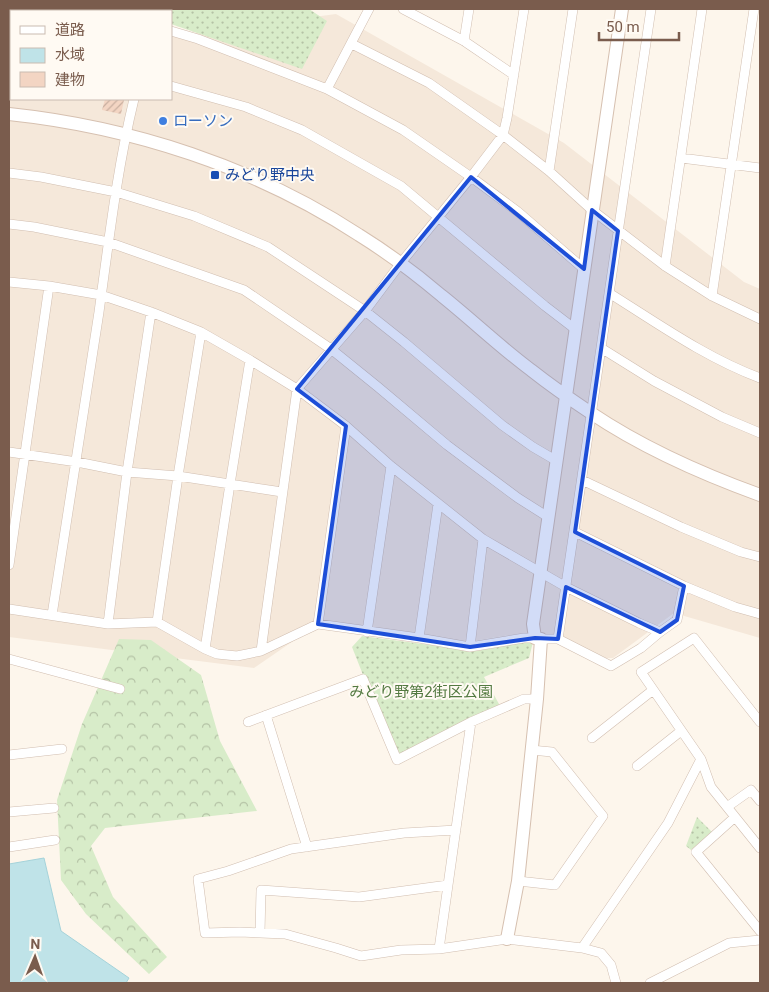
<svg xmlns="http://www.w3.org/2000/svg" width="769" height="992" font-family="Roboto,'Noto Sans JP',sans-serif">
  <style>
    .residential { fill: #f5e8da }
    .grass { fill: url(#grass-dots) }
    .forest { fill: url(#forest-crowns) }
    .water { fill: #bfe3e8; stroke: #a5d3da }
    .building { fill: url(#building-hatch) }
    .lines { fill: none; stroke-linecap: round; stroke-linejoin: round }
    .street-casing { stroke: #d1beb0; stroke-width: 10 }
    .secondary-casing { stroke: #d6c0b0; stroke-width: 14 }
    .street { stroke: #fff; stroke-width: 9 }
    .secondary { stroke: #fff; stroke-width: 12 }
    .marked { fill: #1d4ed8; fill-opacity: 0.2; stroke: #1d4ed8; stroke-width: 4; stroke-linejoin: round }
    .shop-dot { fill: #3f7fe0; stroke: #fffaf3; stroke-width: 2 }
    .transit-dot { fill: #1a4fb4; stroke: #fffaf3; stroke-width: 2 }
    .labels { text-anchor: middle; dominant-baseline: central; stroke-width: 4; stroke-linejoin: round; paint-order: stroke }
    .shop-label { font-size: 15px; fill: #366cbe; stroke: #fffaf3; text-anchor: start }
    .transit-label { font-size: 15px; fill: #164399; stroke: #fffaf3; text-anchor: start }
    .park-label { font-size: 15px; fill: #537a41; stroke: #fffaf3 }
  </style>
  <defs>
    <pattern id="grass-dots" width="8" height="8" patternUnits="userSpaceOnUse" patternTransform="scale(1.25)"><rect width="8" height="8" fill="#d8ecc9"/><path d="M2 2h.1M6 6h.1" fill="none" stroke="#b4c2a5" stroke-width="1.8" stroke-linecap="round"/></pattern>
    <pattern id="forest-crowns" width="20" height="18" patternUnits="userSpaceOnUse" patternTransform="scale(1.25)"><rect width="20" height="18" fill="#d8ecc9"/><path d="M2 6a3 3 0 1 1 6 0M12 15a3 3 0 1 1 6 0" fill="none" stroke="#b4c2a5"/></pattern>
    <pattern id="building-hatch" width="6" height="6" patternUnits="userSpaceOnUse" patternTransform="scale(1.25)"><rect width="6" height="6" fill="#f3d5c3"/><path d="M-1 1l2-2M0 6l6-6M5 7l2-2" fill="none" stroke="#cab0a1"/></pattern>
  </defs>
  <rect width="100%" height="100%" fill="#fdf6ec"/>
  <path class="residential" d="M336,14l228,129 180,139 16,7v349l-86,-25 -61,45h-7l-40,-19 -43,-6 -44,7 -19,1 -41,-3 -101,-14 -64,44 -245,-31v-605h2v67h160v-63z"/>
  <path class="grass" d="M150,9h159l18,12 -25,48 -131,-45 1,-8 -1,-5h-14z
    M362,636l114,15 51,-9h6l-4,16 -45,19 15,27 -2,5 -102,47 -43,-109z
    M697,817l15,15 -21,18 -5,-4z"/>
  <path class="forest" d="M119,639l32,1 50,35 19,66 37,70 -152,17 -14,18 22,51 54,60 -18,17 -63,-60 -25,-34 -4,-80 25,-76z"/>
  <path class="water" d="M44,858l17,73 68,47 -3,5h-117v-119z"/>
  <path class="building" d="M105,99h12l7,1 -3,14 -19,-4z"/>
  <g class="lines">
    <g class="street-casing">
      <path id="street" d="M17,9l7,2
        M403,9l61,32 50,34
        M171,31l27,8 129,50 42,-80
        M464,41l5,-32
        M352,44l77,39 74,52 46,36 43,39 73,56 47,30 48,23
        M9,78h2
        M171,86l75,21 56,23 99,56 144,120 30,23
        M327,89l76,41 68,47 46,34 67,58
        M681,158l79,10
        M549,171l24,-162
        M9,173l32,4 75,15 78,24 74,31 97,64 39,31 98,83 31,22 24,14
        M9,224l25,3 74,15 136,48 87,59 47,38 69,58 71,53 30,19
        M665,266l37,-257
        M9,282l40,4 52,9 50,17 50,20 49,28 47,29 49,37 45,40 92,73 83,48 73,36 21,9
        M609,293c48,30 97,65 151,85
        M712,296l42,-287
        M601,348l53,33 68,36 38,16
        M9,452l68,10 50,10 51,4 104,16
        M582,480l99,47 60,25 19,5
        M575,532l109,54
        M9,565l40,-279
        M9,609l99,15 49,-2 48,27 12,5 20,2 24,-5 57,-27 101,14 51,9 54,-9h11
        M52,615c16,-101 32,-202 47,-303 10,-72 18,-143 35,-213
        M157,622l21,-146 23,-144
        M108,624l19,-152 24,-160
        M318,624l28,-198
        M367,632l24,-166
        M419,638l19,-134
        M541,639h17l53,27 30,-18 19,-16 17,-12 7,-34 51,21 25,7
        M558,639l93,-630
        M470,647l13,-108
        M205,649l25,-165 20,-124
        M261,651l36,-262 68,-78 35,-47 71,-87 32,-42 4,-17 17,-109
        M9,659l111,30
        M266,715l41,132
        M248,722l115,-43 34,81 74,-38 53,-23h13
        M592,738l61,-48
        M9,755l53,-6
        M701,759l10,28 49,61
        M637,766l44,-35
        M727,807l24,-17 9,11
        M9,812l45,-4
        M735,817l-39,35 64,79
        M456,830l-52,3 -113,16 -63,22 -30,8 7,54 35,-1 45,2 51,14 25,8 40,-6 38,-1 68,-10 75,9 19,5 10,12 5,18
        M9,847l46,-7
        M518,881l37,4 48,-69 -51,-64 -21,-2
        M260,933l1,-43 98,7 89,-12
        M582,948l86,-125 33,-64 -60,-87 53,-34 66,84
        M439,949l32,-227
        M650,983l79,-40 31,-3"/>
    </g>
    <g class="secondary-casing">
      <path id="secondary" d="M9,114c123,13 246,53 350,121 29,18 57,39 83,61 30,24 58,51 89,74 19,15 39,29 60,43 52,35 111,61 169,82
        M507,939l11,-58 19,-182 4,-60 -6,-1 -2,-14 89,-615"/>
    </g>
    <use href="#street" class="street"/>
    <use href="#secondary" class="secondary"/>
  </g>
  <path class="marked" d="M471,177l113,92 8,-59 26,21 -43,301 109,54 -7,34 -17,12 -94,-45 -8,52 -23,-1 -65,9 -152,-23 28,-198 -49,-37z"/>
  <circle class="shop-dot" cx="163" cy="121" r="5"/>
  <rect class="transit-dot" x="210" y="170" width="10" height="10" rx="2.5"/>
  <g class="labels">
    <g class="shop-label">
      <text x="173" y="121">ローソン</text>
    </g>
    <g class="transit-label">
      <text x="225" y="175">みどり野中央</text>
    </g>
    <g class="park-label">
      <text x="421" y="692">みどり野第2街区公園</text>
    </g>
  </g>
  <rect width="769" height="992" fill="none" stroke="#7a5c4d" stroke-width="20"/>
  <rect x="10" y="10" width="162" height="90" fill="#fffaf3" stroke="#cabbb1"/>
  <rect x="20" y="26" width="25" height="8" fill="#ffffff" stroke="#cabbb1"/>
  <text x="55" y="35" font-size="15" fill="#7a5c4d">道路</text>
  <rect x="20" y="48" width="25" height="15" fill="#bfe3e8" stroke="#cabbb1"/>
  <text x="55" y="60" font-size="15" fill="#7a5c4d">水域</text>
  <rect x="20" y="72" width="25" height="15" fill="#f3d5c3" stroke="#cabbb1"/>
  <text x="55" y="85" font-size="15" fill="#7a5c4d">建物</text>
  <g transform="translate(35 957) rotate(2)" stroke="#fffaf3" stroke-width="4" paint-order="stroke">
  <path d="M0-4L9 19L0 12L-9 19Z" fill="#7a5c4d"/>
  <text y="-8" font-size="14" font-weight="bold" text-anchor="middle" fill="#7a5c4d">N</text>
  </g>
  <path d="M599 32v8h80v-8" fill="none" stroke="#7a5c4d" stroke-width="2.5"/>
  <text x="606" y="32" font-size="15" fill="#7a5c4d" stroke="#fffaf3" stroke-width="4" paint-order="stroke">50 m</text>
</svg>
